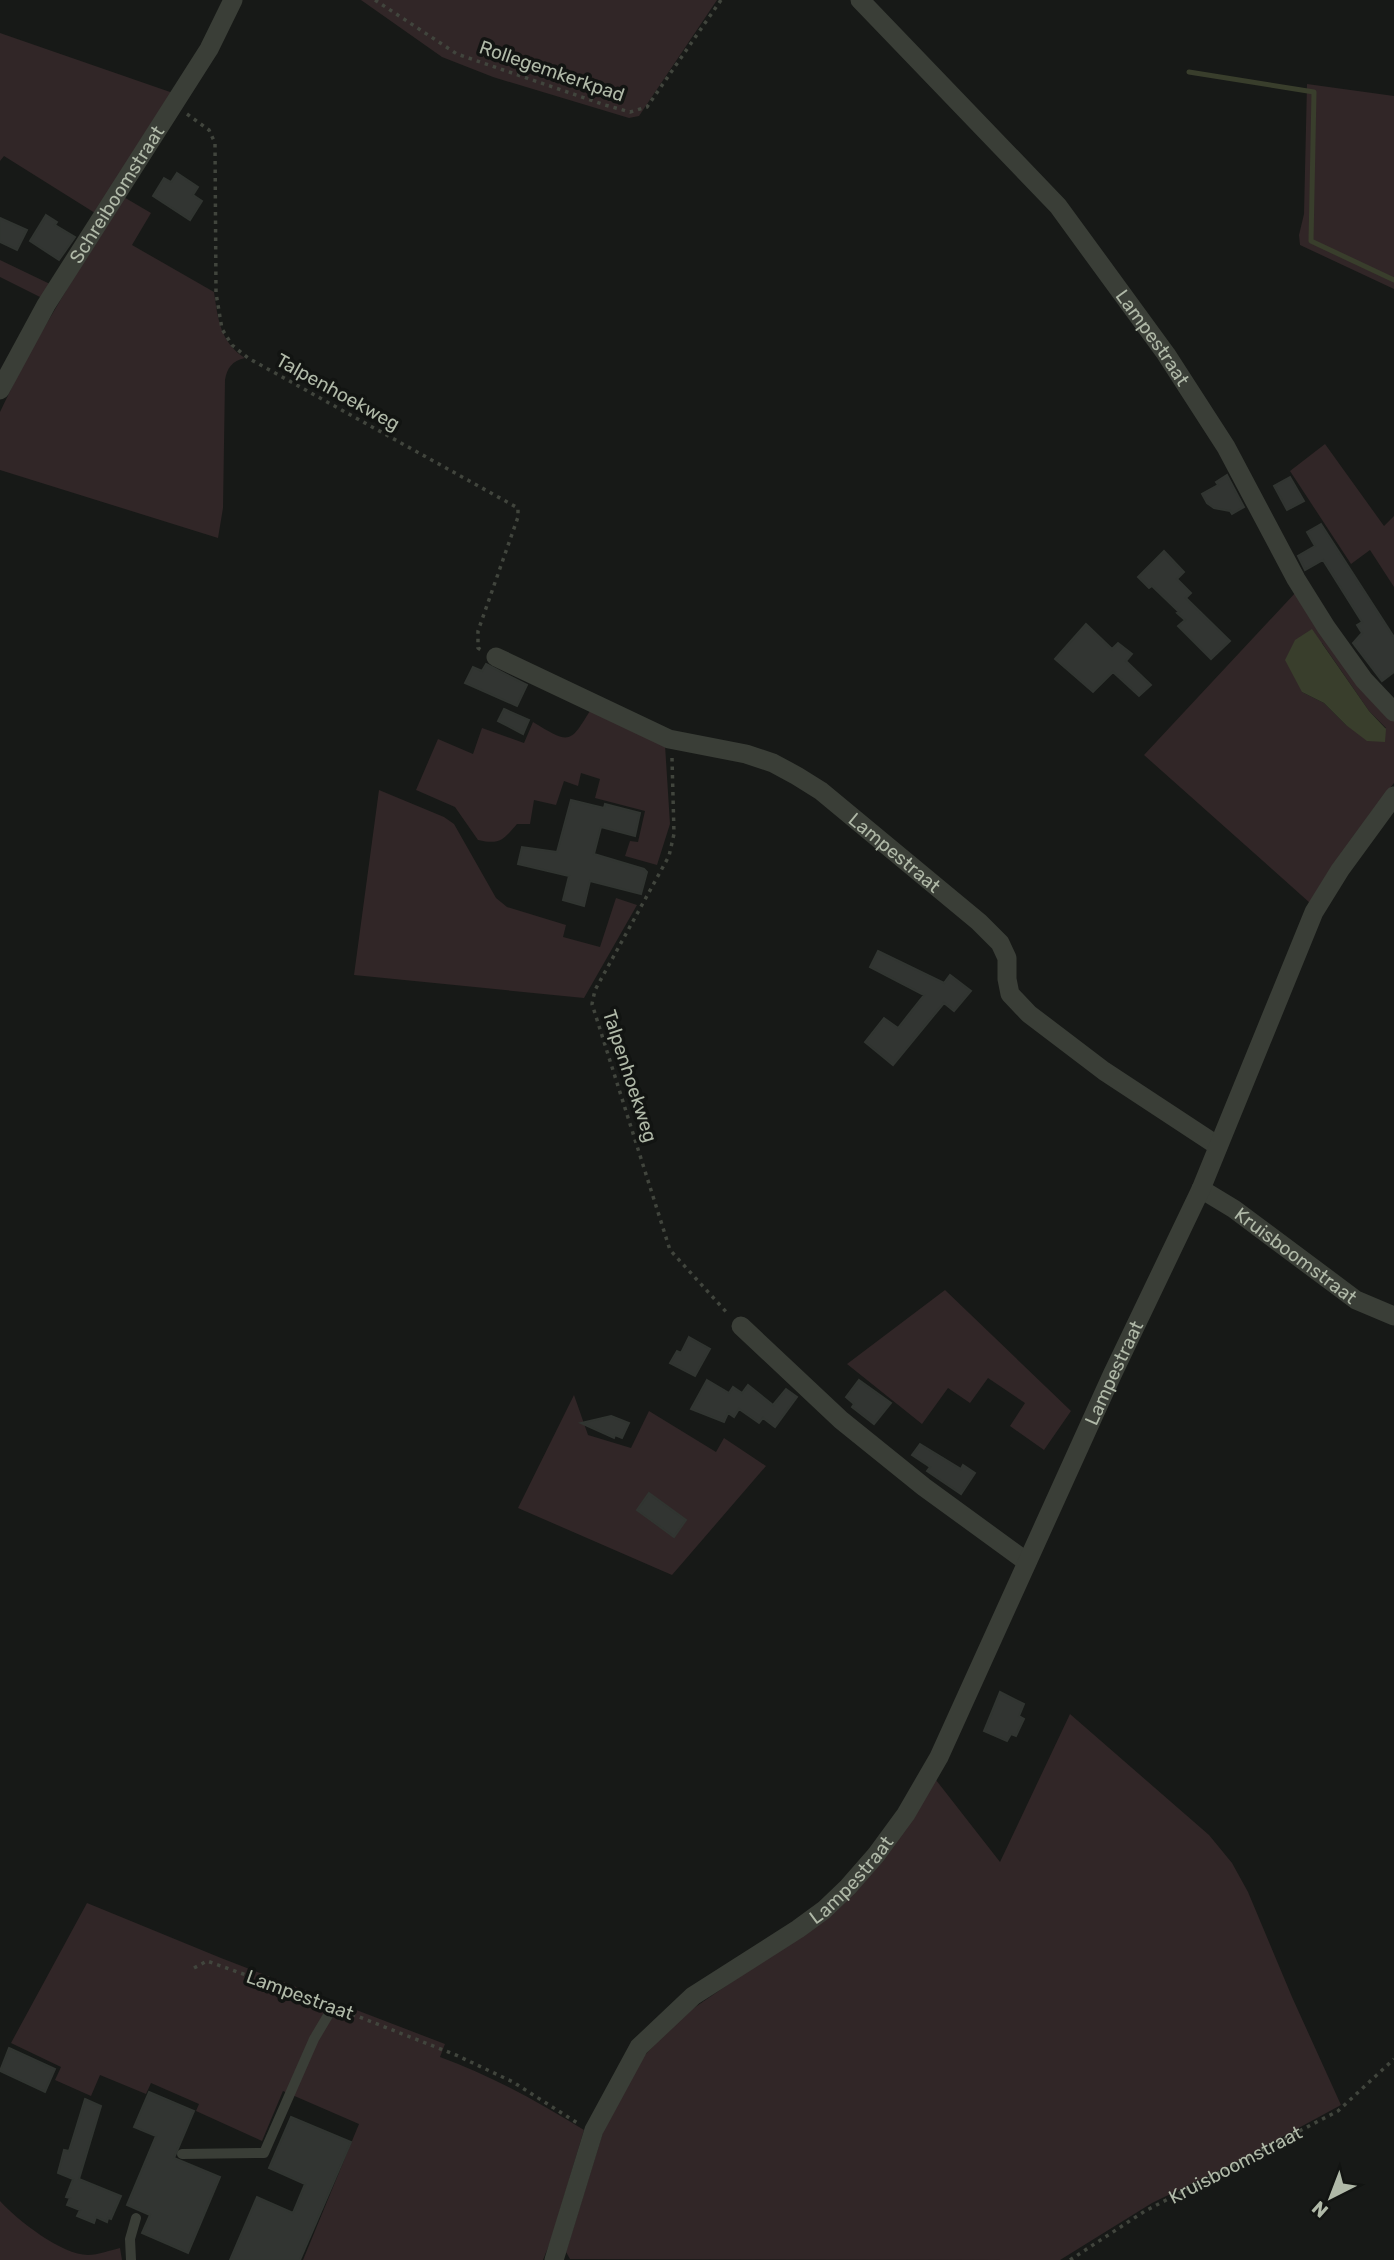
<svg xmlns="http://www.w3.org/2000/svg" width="1394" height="2260" font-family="Rubik,sans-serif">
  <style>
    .green { fill: #312627; fill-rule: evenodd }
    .water { fill: #393e2c }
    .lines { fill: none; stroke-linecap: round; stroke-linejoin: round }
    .stream { stroke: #393e2c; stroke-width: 5 }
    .building { fill: #323532; stroke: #313531; stroke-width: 2 }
    .path { stroke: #41453d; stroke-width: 3.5; stroke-dasharray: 3.5 5; stroke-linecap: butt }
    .service { stroke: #3a3e37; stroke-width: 10 }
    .minor { stroke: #3a3e37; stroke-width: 19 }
    .labels { text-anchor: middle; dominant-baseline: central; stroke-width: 7; stroke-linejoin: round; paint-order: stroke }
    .street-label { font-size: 19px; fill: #b0b9a8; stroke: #121412 }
  </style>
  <rect width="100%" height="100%" fill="#171917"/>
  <path class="green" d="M361,0h356l-78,116 -10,2 -136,-41 -51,-20z
    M0,33l173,60 -78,120 -91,-57 -4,5z
    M1307,84l87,12v193l-94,-44 -1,-10 5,-21z
    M122,196l29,17 -19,32 82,47c4,27 6,50 31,66 -13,3 -18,10 -20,22l-2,128 -5,30 -218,-68v-58l25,-52z
    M0,260l50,24 -8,14 -42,-21z
    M1325,444l59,82 10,-10v71l-24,-37 -19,14 -61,-93z
    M1297,591l97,130v62l-25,32 -59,88 -166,-148zM1322,643l47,68 17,17 -40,-3 -22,-22 -22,-11z
    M593,706l72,39 5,79 -13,41 -32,-9 5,-15 8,1 7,-31 -50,-13 5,-19 -19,-6 -3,13 -14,-5 -8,24 -22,-5 -4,24h-13c-14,16 -17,21 -39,16l-23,-33 -39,-17 22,-51 35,15 9,-26 42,15 9,-21c39,24 37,21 60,-16z
    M379,790l65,27 10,7 42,74 11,9 59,18 -3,12 37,10 16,-49 21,7 -53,93 -230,-23z
    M945,1290l126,121 -27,39 -34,-24 15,-23 -37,-25 -18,25 -22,-15 -26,36 -75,-60z
    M574,1395l14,40 43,13 18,-37 67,41 8,-14 42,28 -94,109 -154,-67z
    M1070,1714l139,121 23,28 16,29 44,105 49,108 -103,56 -86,42 -92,57 -490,-1 -4,-7 42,-136 35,-59 39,-41 132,-90 122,-146 64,82z
    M87,1903l134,55 224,86 -5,13c52,19 97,44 144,73l-33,110 -8,20h-240l56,-136 -76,-33 -21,50 -66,-30 3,-7 -48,-21 -5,11 -46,-19 -9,21 -36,-16 6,-13 -50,-24z
    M0,2201c17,19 62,54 88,54 10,0 23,-5 32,-7l2,12h-122z"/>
  <path class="water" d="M1312,629l57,82 17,18 -1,13 -18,-1 -21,-16 -22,-22 -22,-11 -17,-32 10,-20z"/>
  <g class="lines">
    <path class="stream" d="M1189,72l125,20 -3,149 83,39"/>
  </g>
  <path class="building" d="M177,173l21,14 -5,8 9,6 -12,19 -37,-24 11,-18 7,4z
    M46,215l11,7 -2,3 20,12 -16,23 -29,-19z
    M0,218l27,12 -10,20 -17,-8z
    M1227,475l17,32 -12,7 -2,-3 -16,-3 -7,-5 -5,-9 16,-9 -2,-3z
    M1290,477l14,24 -17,9 -13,-24z
    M1321,524l73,113v35l-12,9 -29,-38 9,-10 -5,-8 5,-3 -39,-62 -18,10 -7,-14 17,-10 -8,-14z
    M1164,551l20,21 -7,7 14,14 -5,5 44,43 -19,18 -33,-33 7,-6 -8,-7 2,-1 -27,-26 -3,2 -11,-11z
    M1086,624l26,25 6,-6 14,11 -6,7 25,24 -12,11 -26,-24 -20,20 -38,-33z
    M486,664l41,21 -10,21 -52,-23 8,-16 9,4z
    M504,709l25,11 -6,14 -25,-13z
    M571,800l33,8 1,-4 35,9 -5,23 -34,-9 -7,27 50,15 3,3 -6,22 -51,-13 -6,25 -21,-6 6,-24 -51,-12 4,-17 35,5z
    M878,951l66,32 6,-8 21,16 -17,20 -10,-8 -51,62 -28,-23 19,-24 14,10 26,-33 -54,-28z
    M689,1337l21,12 -15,27 -25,-13 7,-12 4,2z
    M707,1380l22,13 4,-6 9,6 6,-8 25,20 13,-16 11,8 -22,30 -12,-9 -4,5 -20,-14 -5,8 -6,-4 -4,9 -33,-13z
    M859,1380l32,23 -17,21 -22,-17 2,-3 -8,-7z
    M611,1416l18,7 -7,15 -7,-3 -1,3 -33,-15z
    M920,1444l41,25 2,-4 12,8 -14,21 -34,-23 3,-4 -18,-12z
    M649,1493l37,27 -12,17 -37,-27z
    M1000,1692l24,12 -5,12 5,3 -8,17 -5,-2 -4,7 -23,-10z
    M9,2048l46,21 -10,23 -45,-21z
    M149,2092l45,19 -20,47 46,19 -32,76 -46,-20 8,-18 -23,-10 29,-69 -22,-9z
    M85,2099l16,7 -22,73 42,17 -10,23 -3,-1 -1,4 -11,-5 -2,6 -17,-7 3,-6 -13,-5 3,-7 -4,-1 7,-18 -15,-6 6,-23 5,1z
    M291,2117l60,25 -51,118h-70l27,-63 36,16 12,-29 -36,-16z"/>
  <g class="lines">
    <g class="path">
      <path d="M375,0l82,54 148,51 25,7 17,-5 74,-107"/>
      <path d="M187,114l22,16 6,13 1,150 6,36 10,16 16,13 270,150v9l-40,114v17l3,2"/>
      <path d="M672,758l2,76 -5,22 -74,134 -3,14 78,246 59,65"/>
      <path d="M194,1968l13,-7 114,41"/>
      <path d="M344,2011l112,44 57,27 66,42"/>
      <path id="s1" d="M1070,2260l75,-49 193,-100 56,-52"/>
    </g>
    <path class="service" d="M182,2154l82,-1 50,-114 19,-32
      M131,2260l-1,-21 6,-21"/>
    <g class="minor">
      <path id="s2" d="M860,0l198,206 108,148 60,93 70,132 30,48 38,53 30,32"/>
      <path id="s3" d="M0,390l46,-85 163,-256 24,-49"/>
      <path id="s4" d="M496,657l173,82 77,15 27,9 24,13 24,15 158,131 21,21 7,15v21l3,15 19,20 75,57 114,75"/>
      <path id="s5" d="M1201,1189l33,20 122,91 38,16"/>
      <path d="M741,1326l100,94 83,67 103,75"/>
      <path id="s6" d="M554,2260l40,-130 45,-83 54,-51 105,-67 26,-19 24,-23 28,-32 30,-41 33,-57 173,-382 89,-186 113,-277 26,-42 54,-74"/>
    </g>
  </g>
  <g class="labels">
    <g class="street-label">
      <text transform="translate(552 71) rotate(19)">Rollegemkerkpad</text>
      <text stroke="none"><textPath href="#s3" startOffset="228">Schreiboomstraat</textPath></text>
      <text stroke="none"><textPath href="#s2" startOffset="448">Lampestraat</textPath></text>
      <text transform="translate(338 392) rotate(29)">Talpenhoekweg</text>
      <text stroke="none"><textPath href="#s4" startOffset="450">Lampestraat</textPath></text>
      <text transform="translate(630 1076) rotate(72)">Talpenhoekweg</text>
      <text stroke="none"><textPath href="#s5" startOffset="116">Kruisboomstraat</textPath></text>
      <text stroke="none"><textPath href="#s6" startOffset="1076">Lampestraat</textPath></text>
      <text stroke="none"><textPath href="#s6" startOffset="502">Lampestraat</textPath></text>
      <text transform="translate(300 1995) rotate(20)">Lampestraat</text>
      <text stroke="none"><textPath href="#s1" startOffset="191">Kruisboomstraat</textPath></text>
    </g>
  </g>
  <g transform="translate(1331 2197) rotate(222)" stroke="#121412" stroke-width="5" paint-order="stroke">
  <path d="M0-5L12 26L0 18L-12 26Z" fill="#b0b9a8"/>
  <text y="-10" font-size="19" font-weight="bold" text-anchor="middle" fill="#b0b9a8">N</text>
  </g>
</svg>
